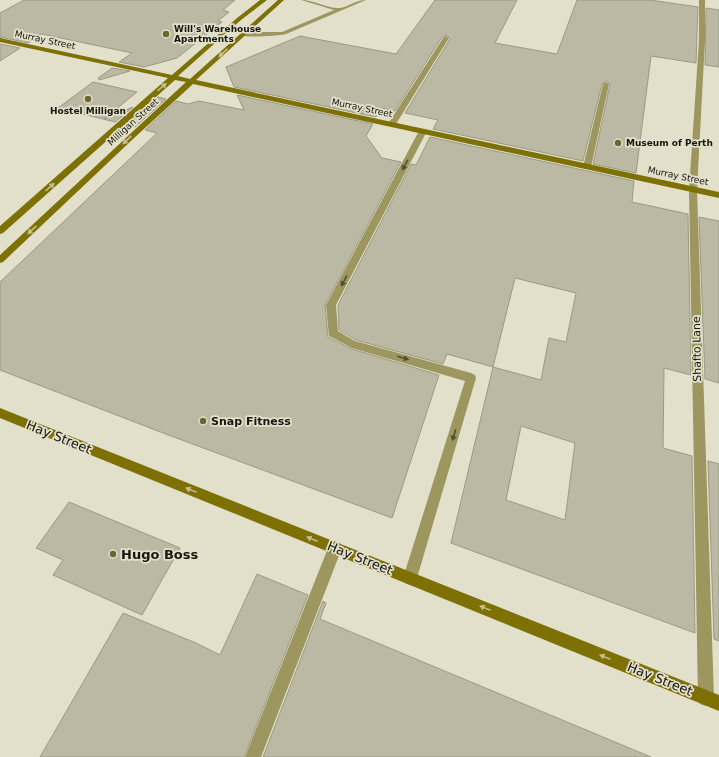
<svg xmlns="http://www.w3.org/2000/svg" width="719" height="757" font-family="'DejaVu Sans',sans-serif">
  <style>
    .building { fill: #bbb9a3; stroke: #9b9984; fill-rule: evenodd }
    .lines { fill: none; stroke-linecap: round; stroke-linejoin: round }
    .service { fill: #9d965f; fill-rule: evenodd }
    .pedestrian { fill: #9d965f; fill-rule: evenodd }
    .minor { fill: #9d965f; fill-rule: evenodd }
    .secondary { fill: #7d7106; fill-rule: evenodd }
    .oneway { fill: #c4bf8f }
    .oneway2 { fill: #535032 }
    .poi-dot { fill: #6c6632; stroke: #e2e0ca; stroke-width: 1.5 }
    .labels { text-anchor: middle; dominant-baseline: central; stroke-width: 3.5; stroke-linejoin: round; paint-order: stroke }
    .far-poi-label { font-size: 9px; font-weight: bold; fill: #17160e; stroke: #e2e0ca; text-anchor: start }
    .far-street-label { font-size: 9px; fill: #17160e; stroke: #e2e0ca }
    .street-label { font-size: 11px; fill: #17160e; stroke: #e2e0ca }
    .poi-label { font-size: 11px; font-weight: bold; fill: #17160e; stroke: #e2e0ca; text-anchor: start }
    .near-street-label { font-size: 13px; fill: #17160e; stroke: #e2e0ca }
    .near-poi-label { font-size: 13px; font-weight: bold; fill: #17160e; stroke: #e2e0ca; text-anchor: start }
  </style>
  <rect width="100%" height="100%" fill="#e2e0ca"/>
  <path class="building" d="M24,0h211l-12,10 6,2 -11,9 4,1 -45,36 -33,9 -25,-5 13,-9 -90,-19 -14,9 -28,-6v-24z
    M435,0h82l-22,43 62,11 20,-54h73l48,7 -2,56 -45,-7 -15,117 -43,-9 17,-80 -3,-3 -5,3 -19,77 -150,-32 5,-9 -33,-7 45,-74 -3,-4 -5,2 -47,74 -14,-3 -5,9 -142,-30 -8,-20 74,-31 96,18z
    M706,8l13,2v57l-14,-2z
    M0,44l20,4 -20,13z
    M112,68l18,3 -31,9 -1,-2z
    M93,82l44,10 -33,27 29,-12 -18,15 -57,-14z
    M237,95l136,29 -7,12 16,22 19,4 -76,143 3,32 24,12 87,26 -47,143 -229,-85 -163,-63v-88l157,-149 -12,-3 31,-29 12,3 11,-3 45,9z
    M158,97l8,2 -31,28 -9,-2z
    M430,137l204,44 -2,21 56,12 3,161 -27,-7 -1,80 29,8 3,177 -244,-90 42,-176 -46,-13 -4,10 -87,-24 -17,-10 -1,-25 73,-141 5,1zM515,278l61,15 -10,49 -17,-4 -8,42 -48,-13zM521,426l54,17 -10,77 -59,-20z
    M699,217l20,4v162l-14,-4z
    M708,461l11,3v177l-5,-2z
    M69,502l111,46 -38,67 -89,-40 10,-15 -27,-12z
    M257,574l51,21 -64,162h-204l83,-144 73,30 24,12z
    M323,601l3,2 -6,16 331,138h-388z"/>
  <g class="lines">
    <path class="service" d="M699,0h6v40l-8,150 -4,3 -4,-3 10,-150z
      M446,36l3,2 -53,86 -1,2h-6l-1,-2 55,-86z
      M606,82l3,2 -18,83 -4,2 -4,-2 20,-83z
      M420,129h6l1,2 -91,174 2,26 17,10 116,32 4,2 1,3 -59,200 -2,5 -5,2 -5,-2 -2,-5 62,-197 -113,-33 -23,-12 -3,-31z
      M335,541l5,2 2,5 -81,209h-16l85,-214z"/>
    <path class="pedestrian" d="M693,187l4,3 17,508 -2,6 -6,2 -6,-2 -2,-6 -9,-508z"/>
    <path class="minor" d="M301,0c13,0 28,9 38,8 8,0 16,-8 27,-8l-80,34c-7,2 -43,4 -47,1l8,-3h35l52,-22z"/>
    <path class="secondary" d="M260,0h7l-26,20 -63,56 12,3 88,-79h6l-88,80 523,112v6l-526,-114 -60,55 -130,123 -3,1v-8l186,-173 -11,-2 -172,153 -3,1v-8l168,-148 -168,-36v-4l172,37 65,-57z
      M0,408l719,287v16l-719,-293z"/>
  </g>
  <defs><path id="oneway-solid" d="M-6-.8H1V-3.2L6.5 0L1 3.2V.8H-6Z"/></defs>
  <g class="oneway">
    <use href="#oneway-solid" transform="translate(223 53) rotate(137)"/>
    <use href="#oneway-solid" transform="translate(162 87) rotate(-41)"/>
    <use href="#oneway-solid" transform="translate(127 140) rotate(137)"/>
    <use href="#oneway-solid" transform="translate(50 187) rotate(-42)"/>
    <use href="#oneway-solid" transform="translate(32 230) rotate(137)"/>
    <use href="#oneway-solid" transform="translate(191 490) rotate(-158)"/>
    <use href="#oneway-solid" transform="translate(312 539) rotate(-158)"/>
    <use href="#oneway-solid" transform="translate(485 608) rotate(-158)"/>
    <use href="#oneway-solid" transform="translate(605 657) rotate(-158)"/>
  </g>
  <g class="oneway2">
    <use href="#oneway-solid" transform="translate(405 165) rotate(118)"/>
    <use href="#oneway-solid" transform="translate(344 281) rotate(118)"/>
    <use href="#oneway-solid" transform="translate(403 358) rotate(16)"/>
    <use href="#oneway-solid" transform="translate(454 435) rotate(107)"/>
  </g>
  <g class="poi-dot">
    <circle cx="166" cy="34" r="4"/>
    <circle cx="88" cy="99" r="4"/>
    <circle cx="618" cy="143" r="4"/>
    <circle cx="203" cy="421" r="4"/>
    <circle cx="113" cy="554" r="4"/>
  </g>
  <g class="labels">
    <g class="far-poi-label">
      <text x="174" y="29">Will's Warehouse<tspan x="174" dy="10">Apartments</tspan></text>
      <text x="88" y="111" text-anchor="middle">Hostel Milligan</text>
      <text x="626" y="143">Museum of Perth</text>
    </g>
    <g class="far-street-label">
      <text transform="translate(45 40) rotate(12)">Murray Street</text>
      <text transform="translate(362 108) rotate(12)">Murray Street</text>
      <text transform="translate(133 122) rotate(-42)">Milligan Street</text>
      <text transform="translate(678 176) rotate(12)">Murray Street</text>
    </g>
    <g class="street-label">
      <text transform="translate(697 349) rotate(-91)">Shafto Lane</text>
    </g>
    <g class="poi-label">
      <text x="211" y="421">Snap Fitness</text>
    </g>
    <g class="near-street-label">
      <text transform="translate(59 437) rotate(22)">Hay Street</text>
      <text transform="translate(360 558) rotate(22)">Hay Street</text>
      <text transform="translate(660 679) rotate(22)">Hay Street</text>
    </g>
    <g class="near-poi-label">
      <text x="121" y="554">Hugo Boss</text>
    </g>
  </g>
</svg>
